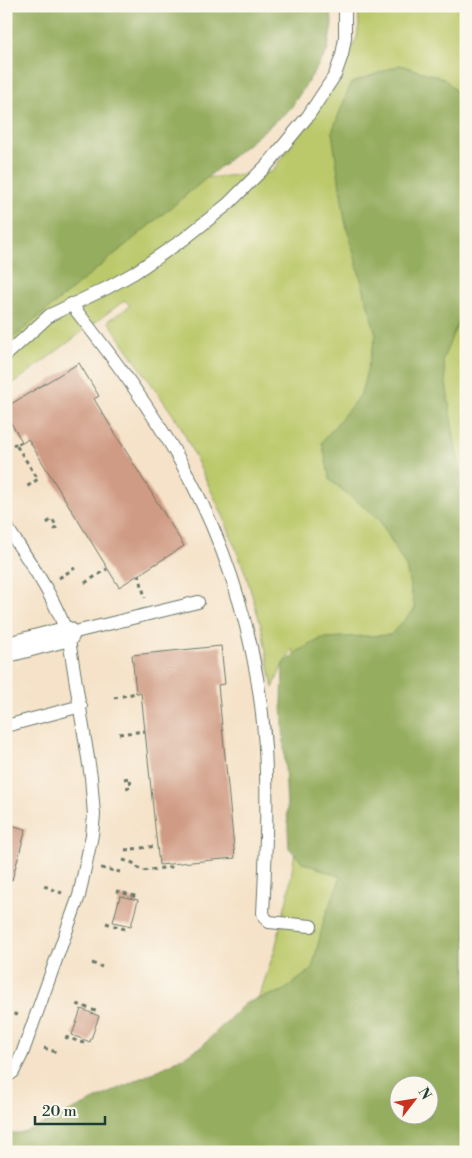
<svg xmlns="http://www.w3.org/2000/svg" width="472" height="1158" font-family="'Libre Bodoni',serif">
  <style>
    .green { fill: #bcc96a; stroke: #6e834f; fill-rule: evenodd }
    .forest { fill: #95ad5e; stroke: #5a7549; fill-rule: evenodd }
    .building { fill: #d09b84 }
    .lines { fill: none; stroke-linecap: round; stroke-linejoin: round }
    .service-casing { stroke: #6a7768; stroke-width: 14 }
    .minor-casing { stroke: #6a7768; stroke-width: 27 }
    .path { stroke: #6a7768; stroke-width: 3; stroke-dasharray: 4 4; stroke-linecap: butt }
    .service { stroke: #fff; stroke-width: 12 }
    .minor { stroke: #fff; stroke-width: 25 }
  </style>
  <rect width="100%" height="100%" fill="#fbf7ec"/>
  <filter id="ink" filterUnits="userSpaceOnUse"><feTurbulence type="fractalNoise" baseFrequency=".02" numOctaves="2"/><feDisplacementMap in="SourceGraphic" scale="10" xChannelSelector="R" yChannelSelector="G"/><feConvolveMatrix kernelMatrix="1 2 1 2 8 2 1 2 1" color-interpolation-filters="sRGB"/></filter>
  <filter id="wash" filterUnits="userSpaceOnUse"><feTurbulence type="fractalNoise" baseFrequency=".0096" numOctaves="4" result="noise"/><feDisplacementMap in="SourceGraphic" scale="20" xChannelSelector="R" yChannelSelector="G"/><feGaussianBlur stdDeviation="1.12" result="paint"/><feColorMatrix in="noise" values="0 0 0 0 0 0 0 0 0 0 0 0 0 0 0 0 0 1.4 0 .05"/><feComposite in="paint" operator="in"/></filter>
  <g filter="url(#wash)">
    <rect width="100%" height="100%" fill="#f5e2c8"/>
    <path class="green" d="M358,6h108v1146l-256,-47 46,-99 19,-57 14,-59 11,-72 -5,-158 -2,-11 -10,15 -10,24 -11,-59 -16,-54 -22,-57 -44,-93 -72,-104 22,-15 -5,-6 -119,89v-70l166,-138 100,-9 51,-73 34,-61 2,-14zM400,1086h30v30h-30z"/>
    <path class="forest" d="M6,6h325l1,19 -5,27 -37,57 -284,235z
      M400,65l45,14 21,24v200l-23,56 9,67 14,82v644h-460v-19h13l18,-6 130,-61 34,-19 44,-44 38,-12 29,-22 13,-53 16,-39 -38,-14 -14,-15 -7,-144 1,-40 15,-13 24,-13 68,-3 25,-26 -9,-42 -27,-48 -49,-39 -8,-38 39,-48 15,-59 -31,-114 -13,-89 19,-49zM400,1086h30v30h-30z"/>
    <g id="blocks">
      <path class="building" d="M79,363l20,33 -5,3 90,147 -65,41 -91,-148 -5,4 -17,-28v-8z
        M221,646l4,38 -7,1 17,173 -76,7 -18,-172h-5l-4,-38z
        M6,824l20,5 -14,51 -6,-1z
        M120,896l18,4 -7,26 -18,-4z
        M81,1009l18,7 -9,26 -18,-7z"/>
    </g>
  </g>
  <g filter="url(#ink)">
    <use href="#blocks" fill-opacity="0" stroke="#6a7768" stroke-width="1"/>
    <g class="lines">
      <g class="service-casing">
        <path id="service" d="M71,304c41,52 80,104 112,162 47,86 76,183 82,281 3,55 1,110 -2,166l2,5 4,4 42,4
          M6,355l44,-40 57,-27 27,-15 50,-34 44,-35 40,-40 40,-48 27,-41 7,-20 3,-17v-32
          M6,526c24,37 50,72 63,114l22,137 3,38 -2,20 -13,61 -57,158 -9,18 -7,5
          M67,634l131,-32
          M6,726l75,-20"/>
      </g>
      <g class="minor-casing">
        <path id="minor" d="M6,650l61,-16"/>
      </g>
      <path class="path" d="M22,442l-6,3 22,34 -13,9
        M6,449l9,-5 1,1
        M47,523l5,-4 5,8 -5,4
        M139,574l6,24
        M59,578l16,-10
        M85,583l22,-14
        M114,698l22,-5
        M119,734l26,-3
        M124,779l6,-1 1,9 -6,1
        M125,850l32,-4
        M123,860l10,3 9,8 29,-4 -1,-3
        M101,868l19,4
        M44,886l18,7
        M116,891l22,6
        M106,923l22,7
        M92,963l10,4
        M77,1004l21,8
        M6,1011l11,4
        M65,1037l22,7
        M44,1048l15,5"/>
      <use href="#service" class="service"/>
      <use href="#minor" class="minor"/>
    </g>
  </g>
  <rect width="472" height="1158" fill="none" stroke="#fbf7ec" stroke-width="25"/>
  <g transform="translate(414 1100) rotate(59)"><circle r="24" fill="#fbf7ec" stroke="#a3ada2"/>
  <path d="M0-4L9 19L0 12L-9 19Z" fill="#c8321e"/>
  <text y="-8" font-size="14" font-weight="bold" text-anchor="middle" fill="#1f3d34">N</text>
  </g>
  <path d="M35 1116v8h70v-8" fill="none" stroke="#1f3d34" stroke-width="2.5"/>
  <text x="42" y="1116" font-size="15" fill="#1f3d34" stroke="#fbf7ec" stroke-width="4" paint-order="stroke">20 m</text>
</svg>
